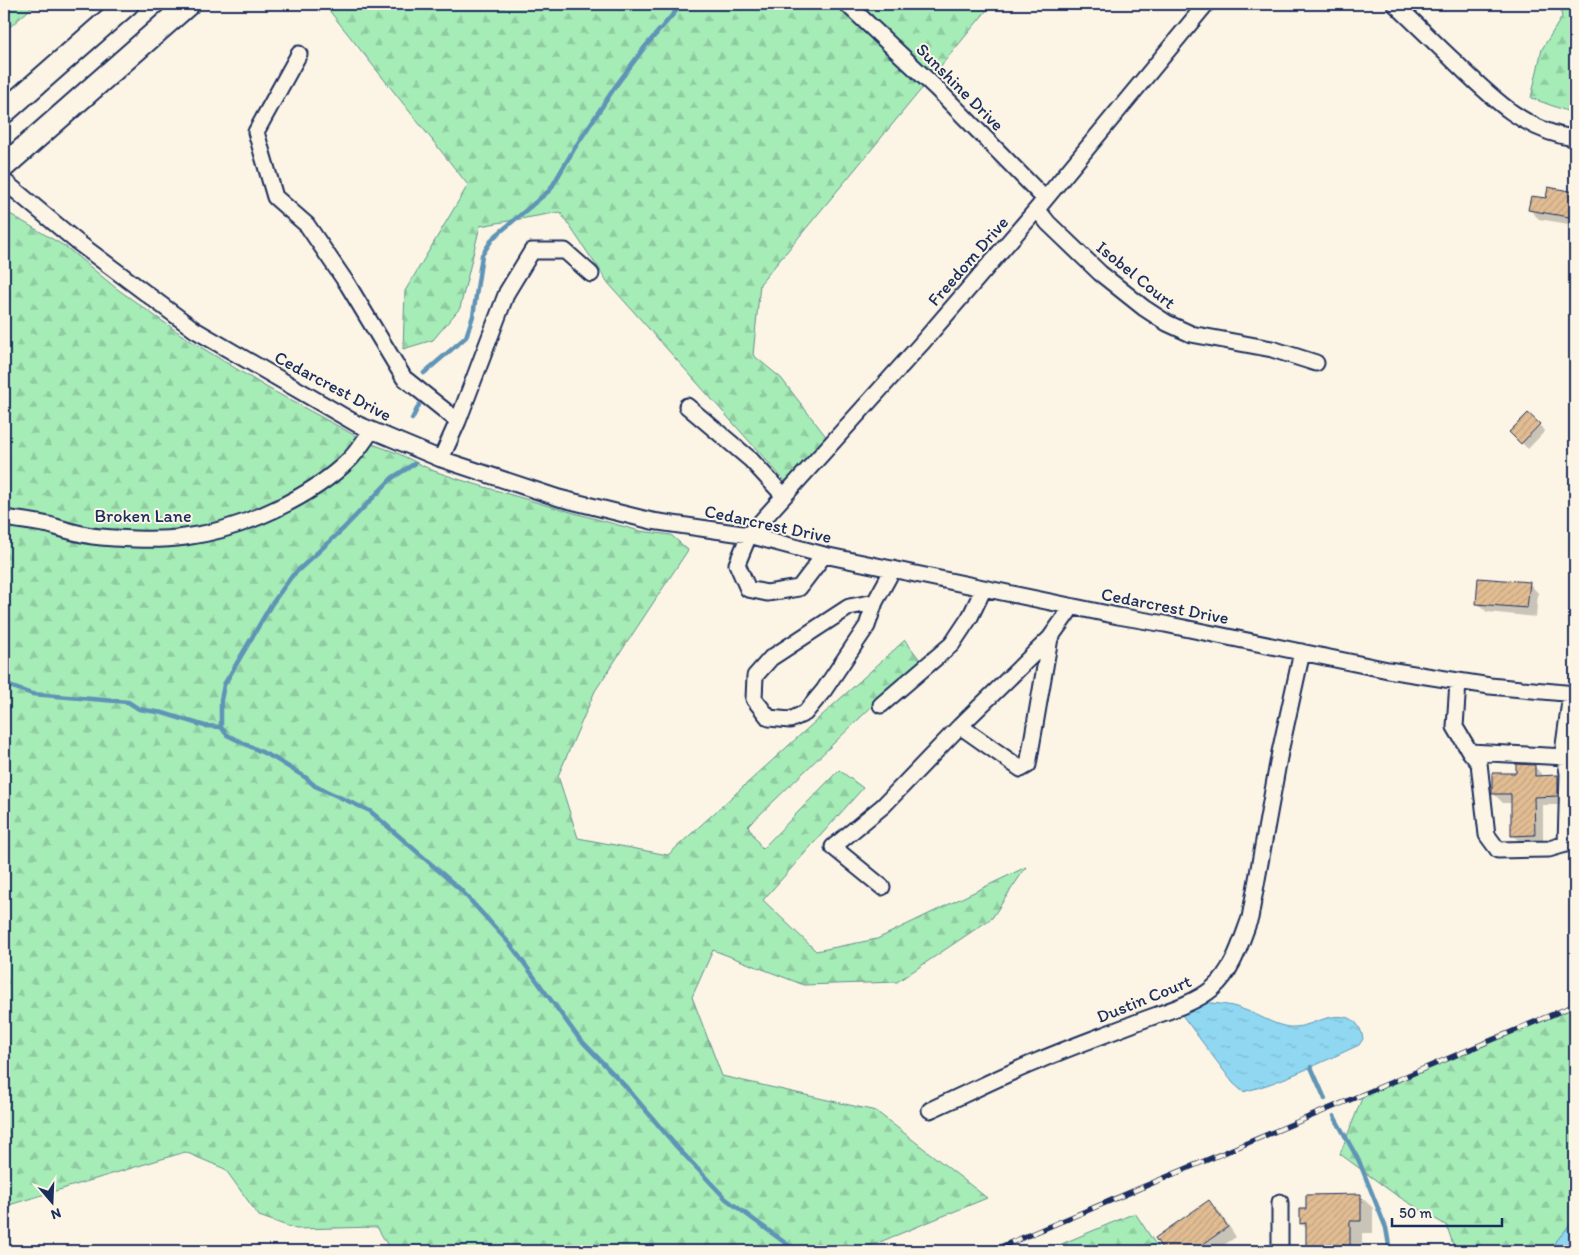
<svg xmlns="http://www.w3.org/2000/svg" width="1579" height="1255" font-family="Itim,sans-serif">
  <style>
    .forest { fill: url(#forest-firs); stroke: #608e8a }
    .water { fill: url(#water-ripples); stroke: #6194b6 }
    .shadow { fill: #0003 }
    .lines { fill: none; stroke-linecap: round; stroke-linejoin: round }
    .stream { stroke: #6194b6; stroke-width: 4.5 }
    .building { fill: url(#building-hatch); stroke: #1b2f5e }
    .minor-casing { stroke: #1b2f5e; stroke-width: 19 }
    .highway-casing { stroke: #1b2f5e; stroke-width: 26 }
    .minor { stroke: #fcf5e5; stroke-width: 15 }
    .highway { stroke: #fcf5e5; stroke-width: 22 }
    .rail-casing { stroke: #1b2f5e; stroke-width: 5.5 }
    .rail { stroke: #fcf5e5; stroke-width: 4; stroke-dasharray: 11; stroke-linecap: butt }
    .labels { text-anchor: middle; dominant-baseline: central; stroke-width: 4; stroke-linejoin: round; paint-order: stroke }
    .street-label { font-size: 18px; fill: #1b2f5e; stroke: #fcf5e5 }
  </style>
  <defs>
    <pattern id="forest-firs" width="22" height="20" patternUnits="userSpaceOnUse" patternTransform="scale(1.25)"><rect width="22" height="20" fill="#a6ecb7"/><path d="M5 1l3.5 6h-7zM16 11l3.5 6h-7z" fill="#8ecba0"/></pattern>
    <pattern id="water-ripples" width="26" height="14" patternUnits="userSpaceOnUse" patternTransform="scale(1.25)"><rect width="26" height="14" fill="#90d7f1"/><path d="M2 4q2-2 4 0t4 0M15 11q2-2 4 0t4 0" fill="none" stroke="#7cb9d1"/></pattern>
    <pattern id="building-hatch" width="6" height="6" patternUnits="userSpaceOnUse" patternTransform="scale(1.25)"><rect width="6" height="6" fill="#e2bd93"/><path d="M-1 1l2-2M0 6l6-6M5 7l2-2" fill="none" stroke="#c1a381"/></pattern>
  </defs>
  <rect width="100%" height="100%" fill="#fcf5e5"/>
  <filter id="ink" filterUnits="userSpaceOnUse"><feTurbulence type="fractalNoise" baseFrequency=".02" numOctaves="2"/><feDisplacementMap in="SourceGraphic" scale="10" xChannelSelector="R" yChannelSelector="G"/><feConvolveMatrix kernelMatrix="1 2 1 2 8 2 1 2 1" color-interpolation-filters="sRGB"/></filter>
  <g filter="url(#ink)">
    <path class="forest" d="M4,4h32l-32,28z
      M324,4h668l-232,280 -7,71 28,23 50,65 -40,45 -182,-204 -49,-72 -80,14 -20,82 -27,32 -30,9 2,-58 63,-106z
      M1559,4h16v110l-44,-16 11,-49 20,-32z
      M5,211l61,36 50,41 70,50 80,49 101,55 30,11 37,18 27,9 88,26 91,25 31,4 17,15 -93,141 -37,85 20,62 90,17 237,-215 15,20 -172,166 14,23 77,-79 24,18 -100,112 53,51 61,-12 149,-72 -34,51 -95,64 -93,3 -91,-35 -21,47 30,79 154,35 111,87 -129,53h-467l-14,-24 -81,2 -37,-13 -34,-47 -40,-17 -176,53 -5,7z
      M1575,1005v214l-27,32h-93l-8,-25 -51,-31 -56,-41 24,-61z
      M1135,1213l25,38h-115z"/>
    <path class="water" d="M1205,1002c12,2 25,2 37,7 16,5 31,16 47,18 19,2 37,-14 56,-10 11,1 17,13 18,22l-4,6c-37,17 -76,37 -116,47l-10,-9 -54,-72z
      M1575,1219v32h-27z"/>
    <path class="shadow" d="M1549,189l26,4v32l-36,-6 -9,-9 17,-10z
      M1528,414l17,17 -17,18 -17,-17z
      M1529,583l9,10 -2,24 -49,-5 -10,-9z
      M1534,766l10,11h13l9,9 1,19h-24v39h-21l-9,-9v-32h-10l-9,-9 24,-20z
      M1360,1196l13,12v25h-11v18h-55v-22l-6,-6 6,-13z
      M1209,1202l10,9 17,26 -21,14h-50l-9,-12z"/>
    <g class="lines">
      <path class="stream" d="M424,373l42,-36 7,-21 9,-61 11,-17 57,-48 24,-41 41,-62 29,-39 38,-44
        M412,419l7,-14
        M414,464l-22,14 -49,51 -51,47 -21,29 -47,80 -3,15v27l6,8 47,23 31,19 10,9 55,25 91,79 49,54 68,93 49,51 49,58 50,53 70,52
        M4,684l28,10 96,8 11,7 24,4 42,13 16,1
        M1311,1067l14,32
        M1334,1116l25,45 27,67 4,23"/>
    </g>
    <path class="building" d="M1548,187l27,5v26l-47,-8 3,-14 15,2z
      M1528,413l12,11 -19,20 -12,-12z
      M1478,578l52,4 -3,26 -51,-4z
      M1516,764l19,1v11l23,-1v21l-24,1 1,38 -24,1v-42h-19v-21h24z
      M1361,1194v27h-11v27h-14v3h-30v-28l-6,1v-15h6v-14z
      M1209,1200l19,27 -35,24h-29l-9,-13z"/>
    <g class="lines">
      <g class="minor-casing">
        <path id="minor" d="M847,4l90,85 108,110
          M1395,4c20,19 40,39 60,58 35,34 70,70 120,76
          M299,54l-43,78 19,65 32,28 41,60 56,93 54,43
          M4,181l72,60 119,89 162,94 84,35 118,39 93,23 97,14 75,20 294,61 47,8 223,46 102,16 85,8
          M1037,209l11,14 52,50 44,35 23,15 24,11 81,15 44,14
          M687,406l64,54 33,36
          M441,459l17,-38 49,-129 25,-41h33l26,23
          M4,518c15,2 30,4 45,7 17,5 34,11 52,12 27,2 57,4 84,0 56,-7 126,-39 166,-79 7,-8 14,-18 20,-27
          M824,555l-25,33 -32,5 -19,-4 -11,-25 12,-29 172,-191 116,-135 169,-205
          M875,602l-26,5 -78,51 -16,18 -1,23 15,19 21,2 15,-7 19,-23 43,-64 8,-24 18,-33
          M1458,682l-3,45 15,25 9,11 8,72 11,15 51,-1 17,-5 2,-70 -4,-29 7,-51
          M881,705l71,-61 18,-27 14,-29
          M960,726l90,-88
          M1470,752l96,5
          M882,887l-49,-40 50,-41 77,-80 61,43 7,-4 22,-127 22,-31
          M930,1110c36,-16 71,-34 108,-49 30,-13 61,-24 92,-36 26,-11 62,-19 83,-37 20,-17 28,-46 37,-70l30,-166 22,-100
          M1280,1202v49"/>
      </g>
      <g class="highway-casing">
        <path id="highway" d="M4,112l123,-108
          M4,166l184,-162"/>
      </g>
      <use href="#minor" class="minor"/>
      <use href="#highway" class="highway"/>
      <g class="rail-casing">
        <path id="rail" d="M991,1251l584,-246"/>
      </g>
      <use href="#rail" class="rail"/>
    </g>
  </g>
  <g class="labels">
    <g class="street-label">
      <text transform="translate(960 87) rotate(45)">Sunshine Drive</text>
      <text transform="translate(968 261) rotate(-49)">Freedom Drive</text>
      <text transform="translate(1136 275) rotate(39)">Isobel Court</text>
      <text transform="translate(333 386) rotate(28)">Cedarcrest Drive</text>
      <text x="143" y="516">Broken Lane</text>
      <text transform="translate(768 524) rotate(12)">Cedarcrest Drive</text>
      <text transform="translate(1165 606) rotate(11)">Cedarcrest Drive</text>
      <text transform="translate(1144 999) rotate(-22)">Dustin Court</text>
    </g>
  </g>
  <rect width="1579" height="1255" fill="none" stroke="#fcf5e5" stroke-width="20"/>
  <rect x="10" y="10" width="1559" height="1235" fill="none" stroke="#1b2f5e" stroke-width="2" filter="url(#ink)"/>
  <g transform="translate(52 1202) rotate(161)" stroke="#fcf5e5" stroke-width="4" paint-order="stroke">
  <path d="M0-4L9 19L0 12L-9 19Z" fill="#1b2f5e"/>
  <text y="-8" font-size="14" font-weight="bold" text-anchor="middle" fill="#1b2f5e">N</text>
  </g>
  <path d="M1392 1218v8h110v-8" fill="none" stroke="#1b2f5e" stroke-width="2.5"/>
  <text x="1399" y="1218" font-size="15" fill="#1b2f5e" stroke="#fcf5e5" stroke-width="4" paint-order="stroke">50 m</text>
</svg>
